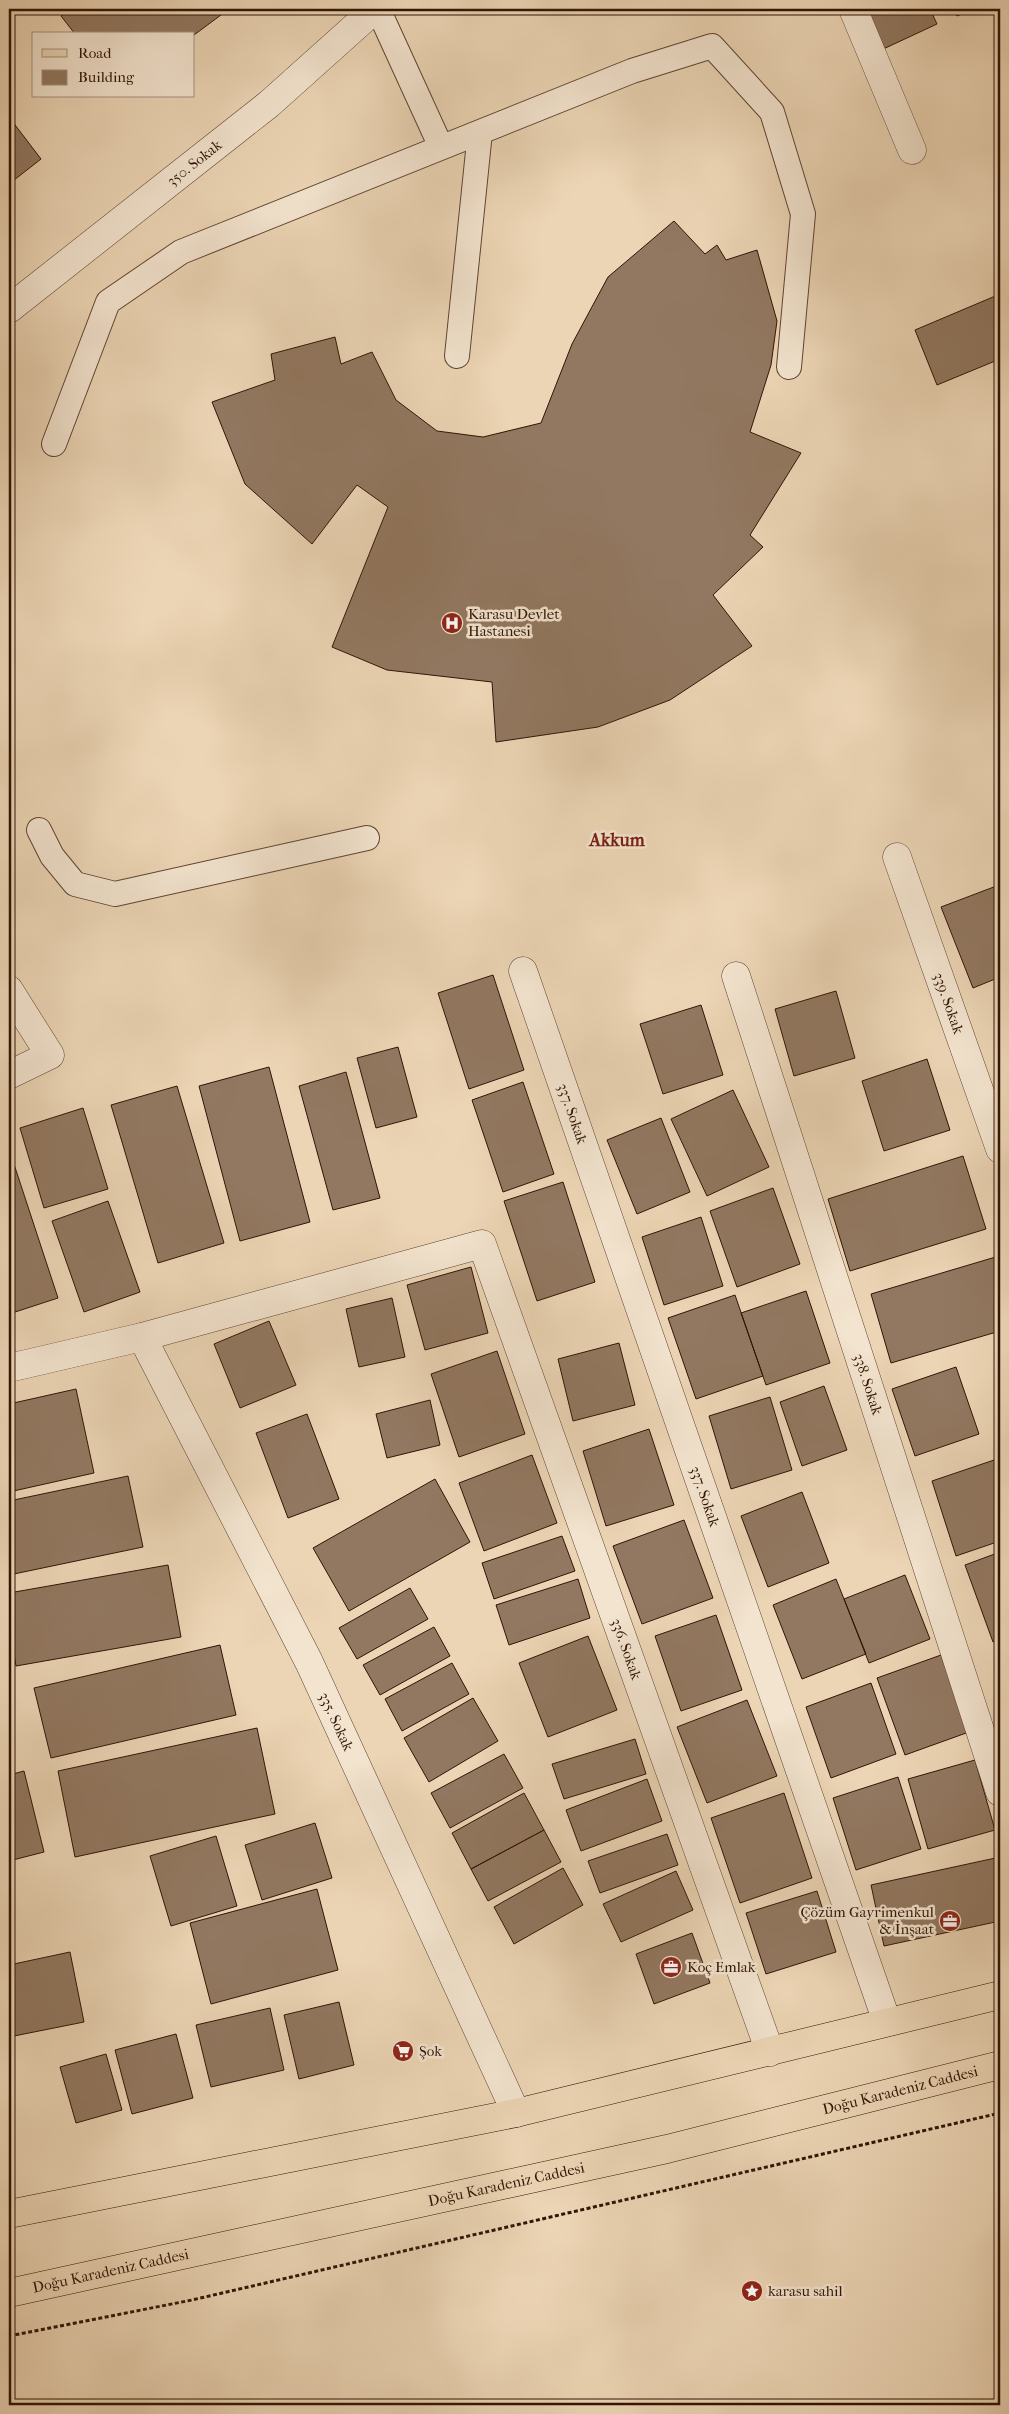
<svg xmlns="http://www.w3.org/2000/svg" width="1009" height="2414" font-family="'IM FELL French Canon',serif">
  <style>
    .building { fill: #927861; stroke: #301406 }
    .lines { fill: none; stroke-linecap: round; stroke-linejoin: round }
    .lane-casing { stroke: #5f4432; stroke-width: 26 }
    .street-casing { stroke: #5f4432; stroke-width: 29 }
    .primary-casing { stroke: #301406; stroke-width: 29 }
    .path { stroke: #301406; stroke-width: 3; stroke-dasharray: 4 2.5; stroke-linecap: butt }
    .lane { stroke: #f3e4cf; stroke-width: 24 }
    .street { stroke: #f3e4cf; stroke-width: 28 }
    .primary { stroke: #ecd5b5; stroke-width: 28 }
    .labels { text-anchor: middle; dominant-baseline: central; stroke-width: 5; stroke-linejoin: round; paint-order: stroke }
    .street-label { font-size: 15px; fill: #301406; stroke: #f3e4cf }
    .poi-label { font-size: 15px; fill: #301406; stroke: #f3e4cf; text-anchor: start }
    .quarter-label { font-size: 18px; font-weight: bold; fill: #7a1f14; stroke: #f3e4cf }
  </style>
  <rect width="100%" height="100%" fill="#ecd5b5"/>
  <filter id="stains"><feTurbulence type="fractalNoise" baseFrequency=".004" numOctaves="4"/><feColorMatrix values="0 0 0 0 .2 0 0 0 0 .09 0 0 0 0 .02 0 0 0 .5 -.17"/></filter>
  <radialGradient id="worn" r=".72"><stop offset=".6" stop-color="#630" stop-opacity="0"/><stop offset="1" stop-color="#630" stop-opacity=".3"/></radialGradient>
  <path class="building" d="M70,9h159l-35,26v-1h-119l-14,-18z
    M859,9h71l7,15 -58,27z
    M954,9h19l-16,7z
    M9,117l32,42 -32,25z
    M674,221l31,33 12,-9 9,15 31,-10 20,71 -6,44 -21,67 51,21 -51,82 13,12 -50,48 39,51 -82,54 -72,27 -102,15 -4,-60 -105,-12 -55,-23 56,-140 -31,-22 -45,59 -67,-60 -33,-82 63,-22 -4,-26 64,-17 6,27 31,-12 24,48 41,31 46,6 58,-14 31,-79 36,-67z
    M1000,294v65l-63,26 -22,-55z
    M999,885l1,92 -27,11 -32,-81z
    M493,975l31,95 -55,19 -31,-96z
    M836,991l19,67 -61,18 -19,-67z
    M701,1005l22,70 -60,19 -23,-70z
    M1000,1044v13l-4,-12z
    M398,1047l19,70 -41,11 -19,-70z
    M927,1059l23,71 -66,21 -22,-70z
    M269,1067l41,155 -70,19 -41,-155z
    M346,1072l34,126 -47,12 -34,-124z
    M523,1082l31,92 -51,18 -31,-92z
    M177,1086l47,157 -66,20 -47,-158z
    M733,1090l36,77 -62,29 -36,-77z
    M83,1108l25,81 -64,19 -24,-80z
    M661,1118l29,74 -53,22 -30,-74z
    M9,1149l49,149 -49,16z
    M963,1156l23,73 -136,42 -22,-72z
    M563,1182l32,100 -58,19 -33,-100z
    M773,1188l27,76 -63,23 -27,-76z
    M108,1201l32,91 -56,20 -32,-91z
    M701,1217l22,69 -59,19 -22,-68z
    M999,1256l1,75 -109,32 -20,-69z
    M471,1267l17,66 -63,17 -18,-65z
    M806,1291l24,72 -64,22 -25,-72z
    M735,1295l28,81 -67,23 -28,-81z
    M392,1298l13,59 -46,10 -13,-58z
    M269,1321l27,64 -56,23 -26,-64z
    M619,1343l16,62 -62,16 -15,-62z
    M497,1351l28,83 -66,23 -28,-83z
    M956,1367l23,67 -64,22 -23,-67z
    M824,1386l23,64 -45,16 -22,-64z
    M76,1389l18,84 -85,19v-88z
    M770,1397l22,73 -61,19 -22,-73z
    M430,1400l10,45 -53,13 -11,-44z
    M307,1414l32,85 -51,19 -32,-85z
    M649,1429l25,76 -68,21 -23,-75z
    M532,1455l25,68 -73,28 -25,-68z
    M1000,1458v83l-44,15 -24,-75z
    M128,1476l15,71 -134,28v-74z
    M435,1479l35,63 -121,69 -36,-63z
    M802,1492l27,71 -61,24 -27,-71z
    M684,1520l29,78 -71,26 -29,-78z
    M562,1536l13,35 -81,28 -12,-36z
    M1000,1552v88l-7,2 -28,-77z
    M168,1565l13,72 -165,29 -7,-42v-31z
    M905,1575l25,64 -61,24 -25,-64z
    M578,1579l12,39 -81,27 -13,-40z
    M836,1579l30,75 -64,25 -29,-74z
    M410,1588l18,31 -71,40 -18,-31z
    M716,1615l26,75 -61,21 -26,-75z
    M434,1627l16,29 -70,39 -17,-30z
    M588,1636l29,74 -69,27 -29,-74z
    M220,1645l16,70 -185,43 -17,-70z
    M941,1655l28,77 -64,23 -28,-77z
    M452,1663l17,31 -67,37 -17,-32z
    M871,1683l25,71 -65,24 -25,-71z
    M473,1698l25,43 -69,41 -25,-44z
    M747,1700l30,76 -70,27 -30,-76z
    M257,1728l18,86 -200,43 -17,-86z
    M635,1739l11,35 -82,25 -12,-35z
    M504,1754l19,34 -73,40 -19,-35z
    M975,1760l20,70 -67,19 -20,-70z
    M24,1771l20,81 -35,9v-86z
    M898,1777l23,72 -65,21 -23,-72z
    M647,1779l15,42 -81,30 -15,-41z
    M524,1793l20,37 -73,39 -19,-36z
    M784,1793l28,85 -72,25 -29,-85z
    M315,1823l17,55 -70,22 -17,-55z
    M544,1830l17,32 -73,39 -17,-32z
    M667,1834l11,31 -78,28 -12,-32z
    M216,1836l21,70 -66,20 -21,-70z
    M1000,1857v64l-116,25 -13,-61z
    M563,1868l20,37 -69,39 -20,-37z
    M676,1871l17,39 -72,32 -18,-38z
    M317,1889l21,81 -127,34 -21,-81z
    M817,1891l19,61 -70,22 -20,-61z
    M692,1933l18,50 -56,21 -18,-50z
    M70,1952l14,70 -75,15v-72z
    M339,2002l15,63 -55,14 -15,-64z
    M270,2008l14,62 -73,17 -15,-62z
    M176,2034l17,64 -61,16 -17,-64z
    M106,2054l16,56 -46,13 -16,-56z"/>
  <g class="lines">
    <g class="lane-casing">
      <path id="lane" d="M378,9l63,138
        M457,356l23,-224
        M54,444l54,-142 73,-50 451,-181 80,-25 60,66 31,102 -14,153
        M39,830l13,26 23,28 40,10 252,-56"/>
    </g>
    <g class="street-casing">
      <g id="street">
        <path d="M853,9l59,141"/>
        <path id="s1" d="M9,309l260,-205 106,-95"/>
        <path id="s2" d="M897,857l103,292"/>
        <path id="s3" d="M523,971l364,1051"/>
        <path id="s4" d="M736,976l264,816"/>
        <path d="M9,990l41,65 -41,20"/>
        <path id="s5" d="M142,1337l167,325 207,451"/>
        <path id="s6" d="M9,1368l133,-31 340,-93 288,808"/>
      </g>
    </g>
    <g class="primary-casing">
      <g id="primary">
        <path d="M9,2214l507,-101 484,-118"/>
        <path id="s7" d="M9,2293l658,-144 333,-84"/>
      </g>
    </g>
    <path class="path" d="M9,2336l183,-36 808,-187"/>
    <use href="#lane" class="lane"/>
    <use href="#street" class="street"/>
    <use href="#primary" class="primary"/>
  </g>
  <defs>
    <g id="hospital-disc" transform="scale(1.125)"><circle r="9.5" fill="#8f2418" stroke="#f3e4cf"/><path d="M-5-5h3v3.5h4V-5h3V5h-3V1.5h-4V5h-3Z" fill="#fff"/></g>
    <g id="office-disc" transform="scale(1.125)"><circle r="9.5" fill="#8f2418" stroke="#f3e4cf"/><path d="M-6-3h4V-5.5h4V-3h4V5H-6ZM-1-4.5V-3h2v-1.5ZM-6 0V1H6V0Z" fill="#fff"/></g>
    <g id="supermarket-disc" transform="scale(1.125)"><circle r="9.5" fill="#8f2418" stroke="#f3e4cf"/><path d="M-6-5.5h2.5l.6 2H6L4.5 2H-2.5L-4.4-4H-6ZM-1.5 3.2a1.3 1.3 0 1 0 .1 0ZM3 3.2a1.3 1.3 0 1 0 .1 0Z" fill="#fff"/></g>
    <g id="sight-disc" transform="scale(1.125)"><circle r="9.5" fill="#8f2418" stroke="#f3e4cf"/><path d="M0-6L1.8-2.2L6-1.7L2.9 1.2L3.7 5.4L0 3.3L-3.7 5.4L-2.9 1.2L-6-1.7L-1.8-2.2Z" fill="#fff"/></g>
  </defs>
  <g fill-rule="evenodd">
    <use href="#hospital-disc" x="452" y="623"/>
    <use href="#office-disc" x="950" y="1921"/>
    <use href="#office-disc" x="671" y="1967"/>
    <use href="#supermarket-disc" x="403" y="2051"/>
    <use href="#sight-disc" x="752" y="2291"/>
  </g>
  <g class="labels">
    <g class="street-label">
      <text stroke="none"><textPath href="#s1" startOffset="236">350. Sokak</textPath></text>
      <text stroke="none"><textPath href="#s2" startOffset="155">339. Sokak</textPath></text>
      <text stroke="none"><textPath href="#s3" startOffset="151">337. Sokak</textPath></text>
      <text stroke="none"><textPath href="#s4" startOffset="429">338. Sokak</textPath></text>
      <text stroke="none"><textPath href="#s3" startOffset="556">337. Sokak</textPath></text>
      <text stroke="none"><textPath href="#s6" startOffset="919">336. Sokak</textPath></text>
      <text stroke="none"><textPath href="#s5" startOffset="431">335. Sokak</textPath></text>
      <text stroke="none"><textPath href="#s7" startOffset="914">Doğu Karadeniz Caddesi</textPath></text>
      <text stroke="none"><textPath href="#s7" startOffset="509">Doğu Karadeniz Caddesi</textPath></text>
      <text stroke="none"><textPath href="#s7" startOffset="104">Doğu Karadeniz Caddesi</textPath></text>
    </g>
    <g class="poi-label">
      <text x="468" y="614">Karasu Devlet<tspan x="468" dy="17">Hastanesi</tspan></text>
      <text x="934" y="1912" text-anchor="end">Çözüm Gayrimenkul<tspan x="934" dy="17">&amp; İnşaat</tspan></text>
      <text x="687" y="1967">Koç Emlak</text>
      <text x="419" y="2051">Şok</text>
      <text x="768" y="2291">karasu sahil</text>
    </g>
    <g class="quarter-label">
      <text x="617" y="840">Akkum</text>
    </g>
  </g>
  <rect width="1009" height="2414" fill="none" stroke="#ecd5b5" stroke-width="30"/>
  <rect x="10" y="10" width="989" height="2394" fill="none" stroke="#301406" stroke-width="2.5"/>
  <rect x="15" y="15" width="979" height="2384" fill="none" stroke="#301406"/>
  <rect x="32" y="32" width="162" height="65" fill="#f3e4cf" stroke="#a5917f"/>
  <rect x="42" y="49" width="25" height="8" fill="#ecd5b5" stroke="#a5917f"/>
  <text x="78" y="58" font-size="15" fill="#301406">Road</text>
  <rect x="42" y="70" width="25" height="15" fill="#927861" stroke="#a5917f"/>
  <text x="78" y="82" font-size="15" fill="#301406">Building</text>
  <rect width="100%" height="100%" filter="url(#stains)"/>
  <rect width="100%" height="100%" fill="url(#worn)"/>
</svg>
